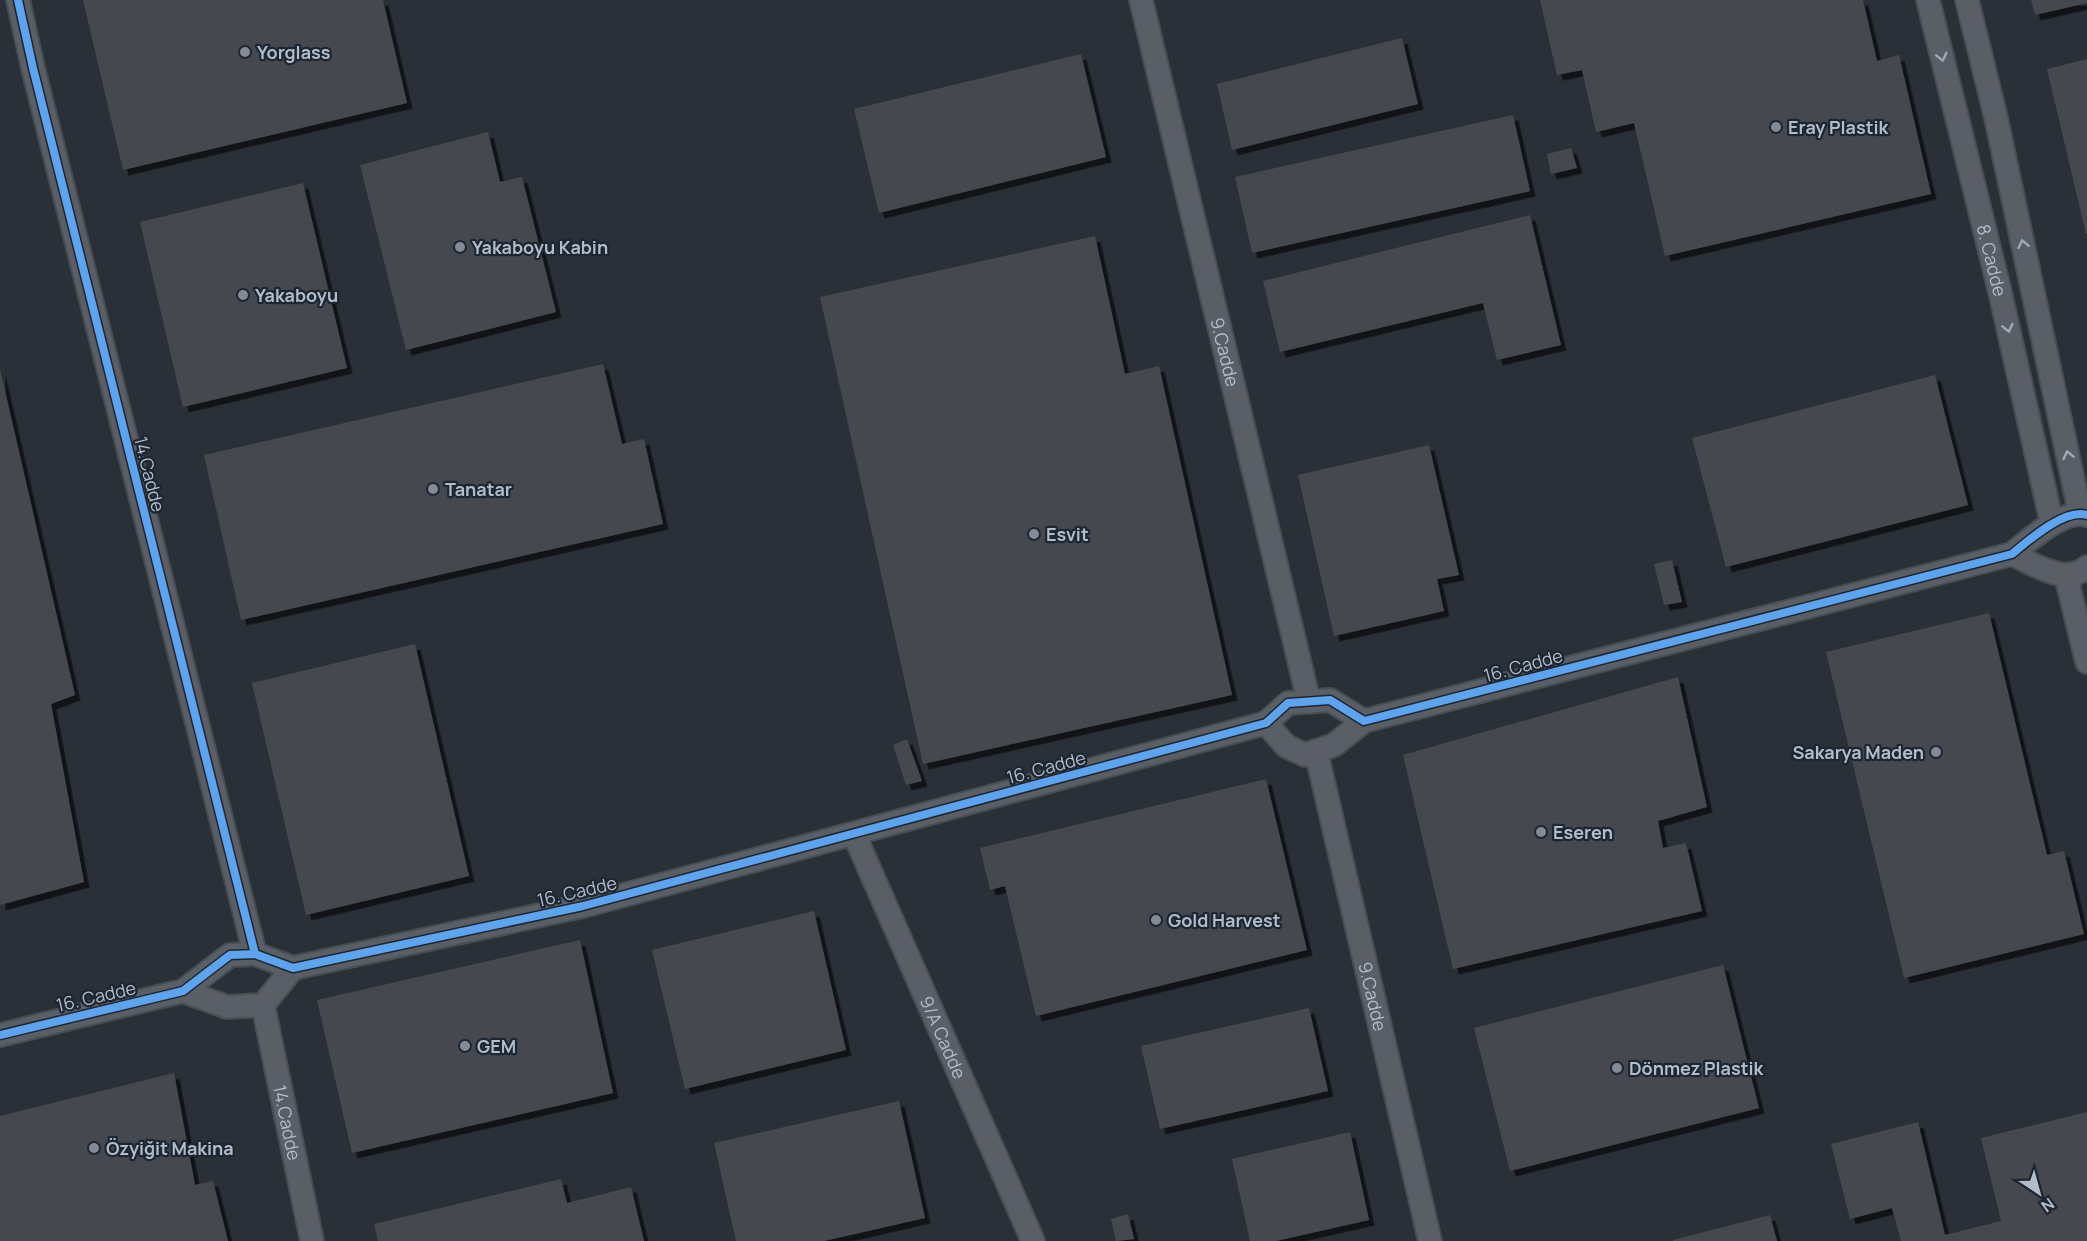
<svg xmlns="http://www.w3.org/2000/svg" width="2087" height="1241" font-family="Manrope,sans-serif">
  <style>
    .building { fill: #444950; filter: url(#shadow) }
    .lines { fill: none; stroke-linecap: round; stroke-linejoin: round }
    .minor-casing { stroke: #484c53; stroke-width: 26 }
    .minor { stroke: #5a5e66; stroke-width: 22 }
    .cycleway-casing { stroke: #1d2633; stroke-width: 11 }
    .cycleway { stroke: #60a3ed; stroke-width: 8 }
    .oneway { stroke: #a2a9b5 }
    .poi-dot { fill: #848b96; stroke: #1d2633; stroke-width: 2 }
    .labels { text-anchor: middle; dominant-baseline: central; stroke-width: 4.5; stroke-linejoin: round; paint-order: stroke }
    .poi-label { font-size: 18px; font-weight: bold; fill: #b4bcc9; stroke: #1d2633; text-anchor: start }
    .street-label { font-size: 18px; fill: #b4bcc9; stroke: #1d2633 }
  </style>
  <defs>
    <filter id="shadow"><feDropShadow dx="5.5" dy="5.5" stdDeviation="0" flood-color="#0009"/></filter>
  </defs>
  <rect width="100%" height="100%" fill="#2a3038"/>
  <path class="building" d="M83,0h300l24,103 -284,67z
    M1540,0h323l14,61 22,-6 32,139 -266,62 -31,-133 -38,9 -14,-62 -25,5z
    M2031,0h56v3l-52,12z
    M1402,38l16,66 -186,46 -15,-66z
    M1081,54l25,103 -227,56 -25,-104z
    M2087,59v175h-1l-39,-165z
    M1513,115l17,76 -278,62 -17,-76z
    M488,132l12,50 22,-5 34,135 -150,38 -46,-185z
    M1571,148l6,20 -26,6 -4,-20z
    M303,183l44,185 -164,39 -43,-185z
    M1530,215l31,130 -64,15 -14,-57 -203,49 -17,-71z
    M1095,236l30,138 34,-8 73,329 -309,69 -103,-467z
    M603,364l19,80 22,-5 19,85 -422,96 -37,-165z
    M0,369l75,326 -24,9 33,178 -84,23z
    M1935,375l33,130 -242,62 -34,-129z
    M1429,445l30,130 -22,4 7,32 -110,25 -36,-161z
    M1672,560l10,42 -18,3 -10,-41z
    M1989,613l58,242 17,-4 20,83 -180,44 -78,-326z
    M415,644l54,232 -163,39 -54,-232z
    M1678,677l29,130 -49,14 5,27 23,-5 16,68 -249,58 -50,-214z
    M907,739l15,42 -16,4 -13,-40z
    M1266,779l41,171 -271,66 -31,-130 -15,4 -10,-42z
    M814,911l32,139 -161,39 -33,-139z
    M580,940l33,153 -261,60 -35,-153z
    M1723,965l36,143 -249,63 -36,-143z
    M1309,1008l19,83 -168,38 -19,-83z
    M174,1073l21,112 18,-4 15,60h-228v-125z
    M899,1101l26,117 -101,23h-88l-22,-98z
    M2087,1112v129h-186l-9,-33 -42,11 -19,-75 87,-22 27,113 56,-14 -20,-83z
    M1350,1132l19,88 -93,21h-26l-18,-82z
    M561,1179l6,24 64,-16 13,54h-266l-4,-17z
    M1128,1214l6,25 -18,2 -5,-22z
    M1770,1215l7,26h-104v-1z"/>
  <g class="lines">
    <g class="minor-casing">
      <g id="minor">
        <path d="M18,0l15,68 222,886"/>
        <path id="s1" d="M1141,0l168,702"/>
        <path id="s2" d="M1928,0l72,292 52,232"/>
        <path d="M1967,0l29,118 84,395"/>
        <path d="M2012,554c22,10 53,32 75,13"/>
        <path d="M2066,576l21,86"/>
        <path d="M1266,723l20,23 19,9 29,-10 30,-24"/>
        <path id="s3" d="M1316,751l114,490"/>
        <path id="s4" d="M854,834l179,407"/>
        <path d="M183,991l44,16 36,-2 30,-37"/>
        <path id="s5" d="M263,1005l49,236"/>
        <path d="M0,1035l183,-44 47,-36 25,-1 38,14 290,-62 683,-183 22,-20 42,-3 34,21 648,-167c17,-14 53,-46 75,-39"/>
      </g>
    </g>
    <use href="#minor" class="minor"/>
    <g class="cycleway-casing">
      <path id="cycleway" d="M18,0l15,68 222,886
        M0,1035l183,-44 47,-36 25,-1 38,14 290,-62 683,-183 22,-20 42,-3 34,21 648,-167c17,-14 53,-46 75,-39"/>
    </g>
    <use href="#cycleway" class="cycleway"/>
  </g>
  <defs><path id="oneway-chevron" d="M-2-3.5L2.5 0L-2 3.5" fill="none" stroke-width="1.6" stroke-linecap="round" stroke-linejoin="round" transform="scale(1.5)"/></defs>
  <g class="oneway">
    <use href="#oneway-chevron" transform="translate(1942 57) rotate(76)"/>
    <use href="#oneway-chevron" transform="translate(2023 244) rotate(-102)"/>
    <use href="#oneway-chevron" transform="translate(2008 328) rotate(77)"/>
    <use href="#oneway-chevron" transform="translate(2068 455) rotate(-102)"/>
  </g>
  <g class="poi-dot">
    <circle cx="245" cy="52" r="6"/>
    <circle cx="1776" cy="127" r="6"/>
    <circle cx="460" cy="247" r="6"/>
    <circle cx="243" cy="295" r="6"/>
    <circle cx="433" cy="489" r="6"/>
    <circle cx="1034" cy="534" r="6"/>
    <circle cx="1936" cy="752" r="6"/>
    <circle cx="1541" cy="832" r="6"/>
    <circle cx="1156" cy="920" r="6"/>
    <circle cx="465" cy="1046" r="6"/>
    <circle cx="1617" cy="1068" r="6"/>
    <circle cx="94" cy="1148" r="6"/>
  </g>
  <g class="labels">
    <g class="poi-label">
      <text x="257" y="52">Yorglass</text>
      <text x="1788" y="127">Eray Plastik</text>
      <text x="472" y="247">Yakaboyu Kabin</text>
      <text x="255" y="295">Yakaboyu</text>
      <text x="445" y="489">Tanatar</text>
      <text x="1046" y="534">Esvit</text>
      <text x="1924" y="752" text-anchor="end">Sakarya Maden</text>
      <text x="1553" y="832">Eseren</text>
      <text x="1168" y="920">Gold Harvest</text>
      <text x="477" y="1046">GEM</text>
      <text x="1629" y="1068">Dönmez Plastik</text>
      <text x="106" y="1148">Özyiğit Makina</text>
    </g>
    <g class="street-label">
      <text stroke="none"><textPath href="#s2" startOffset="268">8. Cadde</textPath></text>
      <text stroke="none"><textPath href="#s1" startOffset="362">9.Cadde</textPath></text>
      <text transform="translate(150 474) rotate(76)">14.Cadde</text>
      <text transform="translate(1523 665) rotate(-15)">16. Cadde</text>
      <text transform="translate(1046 767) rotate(-15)">16. Cadde</text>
      <text transform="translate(577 891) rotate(-13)">16. Cadde</text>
      <text transform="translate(96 996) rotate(-13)">16. Cadde</text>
      <text stroke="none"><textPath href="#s3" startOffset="252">9.Cadde</textPath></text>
      <text stroke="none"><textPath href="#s4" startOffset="222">9/A Cadde</textPath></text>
      <text stroke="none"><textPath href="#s5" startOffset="120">14.Cadde</textPath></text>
    </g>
  </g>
  <g transform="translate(2039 1193) rotate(144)" stroke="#1d2633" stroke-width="4.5" paint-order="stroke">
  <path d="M0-4.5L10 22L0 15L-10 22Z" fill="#b4bcc9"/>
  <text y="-9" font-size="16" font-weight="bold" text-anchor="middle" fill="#b4bcc9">N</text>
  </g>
</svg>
